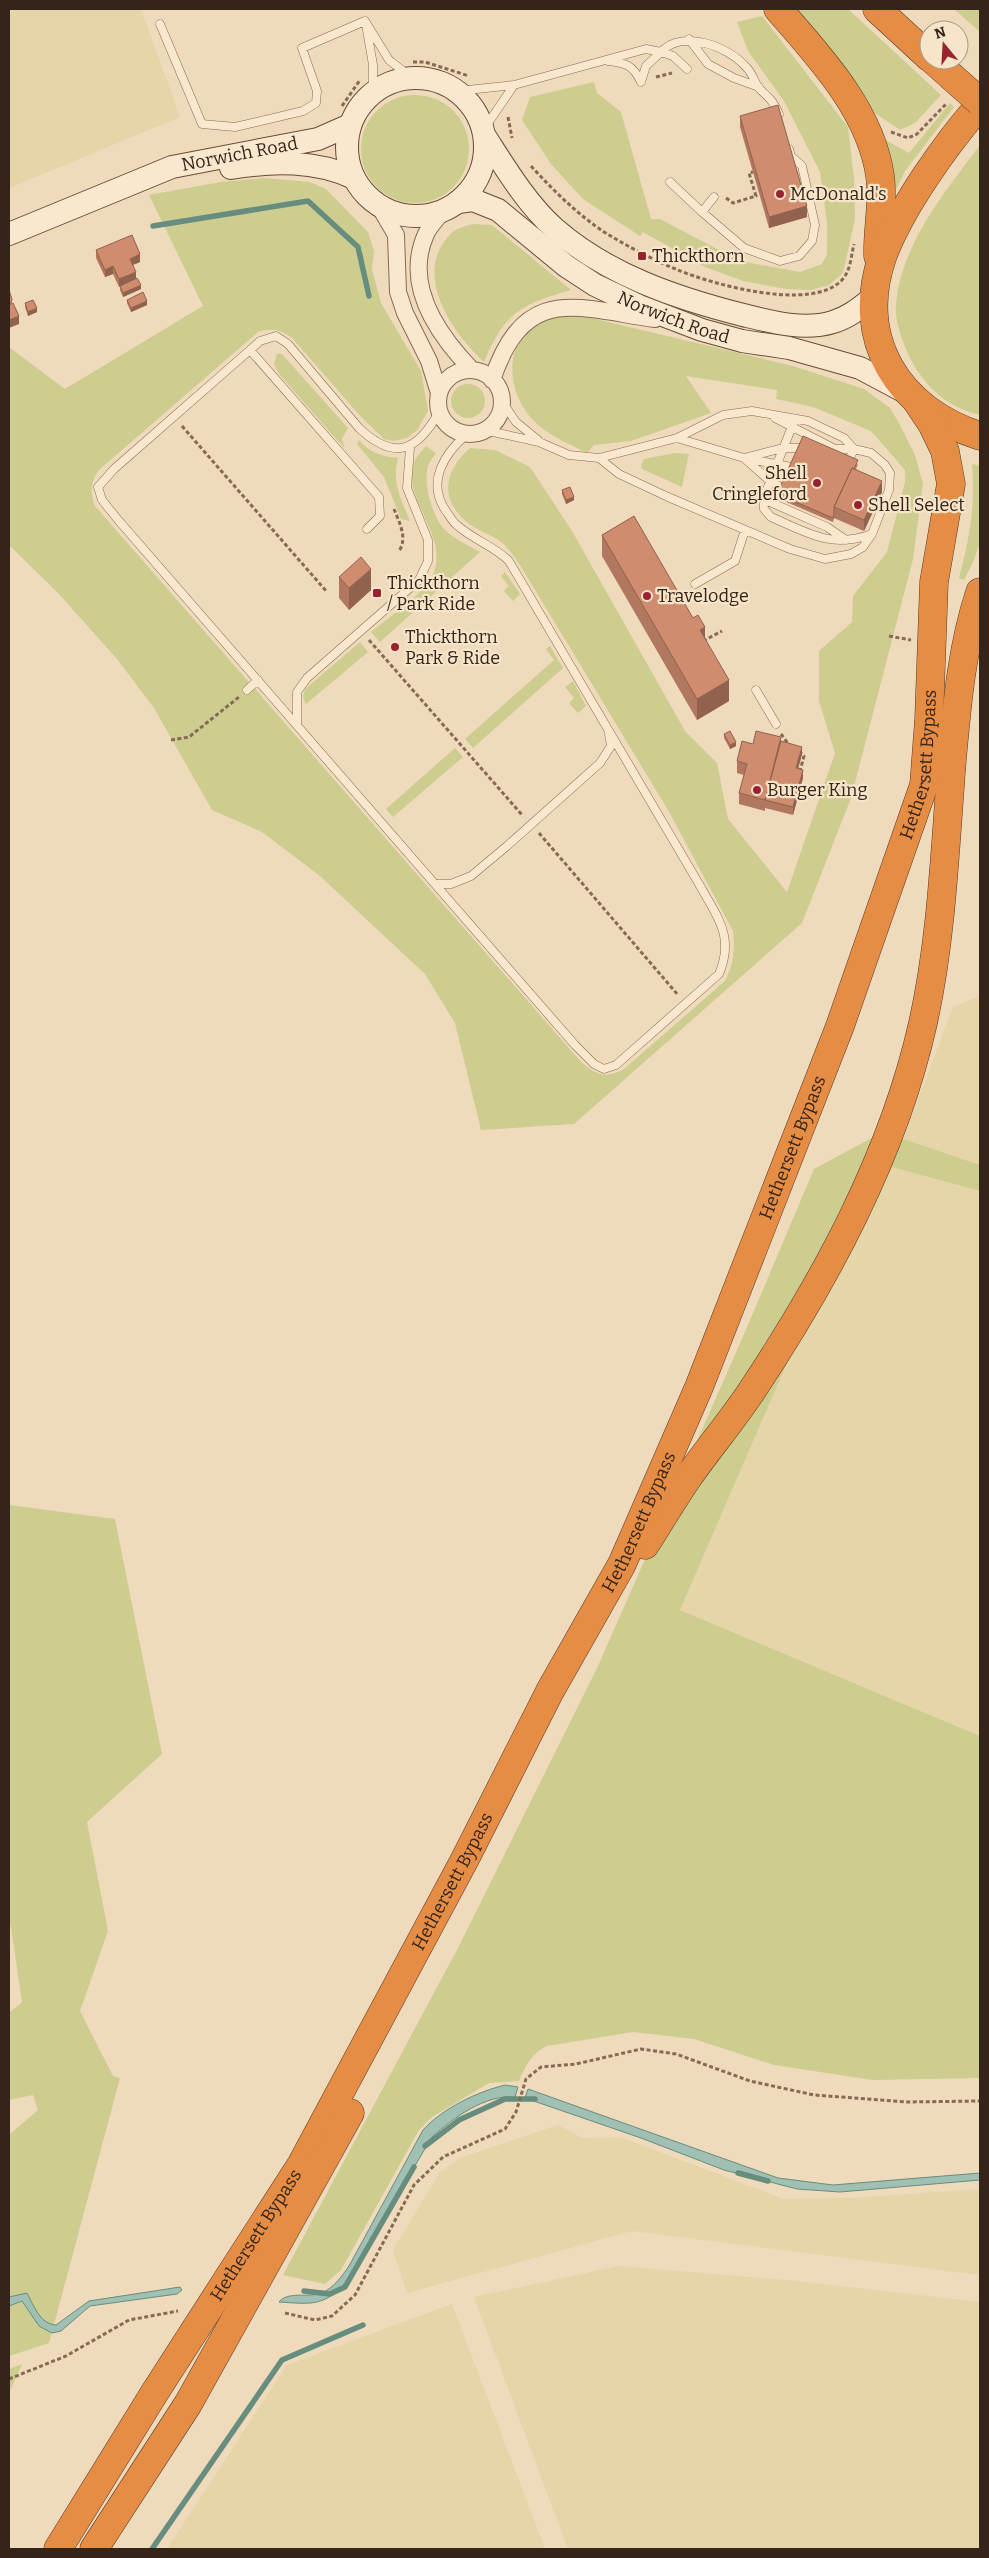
<svg xmlns="http://www.w3.org/2000/svg" width="989" height="2558" font-family="Bitter,serif">
  <style>
    .farmland { fill: #e5d5a8 }
    .green { fill: #cdcd8f }
    .water { fill: #9fc0b3; stroke: #678d7f }
    .lines { fill: none; stroke-linecap: round; stroke-linejoin: round }
    .stream { stroke: #678d7f; stroke-width: 5.5 }
    .lane-casing { stroke: #876a54; stroke-width: 9 }
    .street-casing { stroke: #876a54; stroke-width: 18 }
    .secondary-casing { stroke: #684b38; stroke-width: 24 }
    .highway-casing { stroke: #543929; stroke-width: 29 }
    .path { stroke: #876a54; stroke-width: 3; stroke-dasharray: 4 2.5; stroke-linecap: butt }
    .lane { stroke: #fae8ce; stroke-width: 8 }
    .street { stroke: #fae8ce; stroke-width: 16 }
    .secondary { stroke: #fae8ce; stroke-width: 22 }
    .highway { stroke: #e58d45; stroke-width: 28 }
    .highway-bridge-casing { stroke: #543929; stroke-width: 29; stroke-linecap: butt }
    .highway-bridge { stroke: #e58d45; stroke-width: 28 }
    .wall { fill: #b2785f }
    .shaded-wall { fill: #91624d }
    .building { fill: #cf8c6e; stroke: #91624d }
    .poi-dot { fill: #98222f; stroke: #f7e5ca; stroke-width: 2 }
    .labels { text-anchor: middle; dominant-baseline: central; stroke-width: 4.5; stroke-linejoin: round; paint-order: stroke }
    .street-label { font-size: 18px; fill: #35241a; stroke: #f7e5ca }
    .poi-label { font-size: 18px; fill: #35241a; stroke: #f7e5ca; text-anchor: start }
  </style>
  <rect width="100%" height="100%" fill="#efdabb"/>
  <path class="farmland" d="M9,9h132l39,108 -171,71z
    M980,996v169l-77,-26 50,-132z
    M874,1161l106,30v545l-300,-126z
    M558,2125l24,13 38,-1 164,62 66,-1 130,-9v86l-348,-44 -225,62 -14,-43 47,-78 22,-15z
    M619,2266l178,15 183,21v247h-412l-94,-252z
    M452,2304l93,245h-378l120,-184z"/>
  <path class="green" d="M793,9h55l93,86 -26,28 -15,7 -30,-20z
    M954,9h26v23z
    M762,16l86,111 6,52 1,40 -12,54 -14,12 -18,5 -25,-1 -43,-8 -38,-14 -62,-35 -3,4 -57,-37 -32,-35 -29,-44 8,-23 64,-15 3,11 24,19 30,107h9l80,42 60,11 22,-8 5,-10v-32l-7,-50 -36,-71 -36,-50 -11,-29z
    M361 149a54 54 0 1 1 108 0a54 54 0 1 1-108 0Z
    M950,103l4,4 -49,64 -11,23 -21,-61 36,20z
    M980,145v270c-27,-6 -48,-22 -63,-45 -10,-15 -23,-47 -21,-65 5,-61 49,-113 84,-160z
    M264,178l46,4 16,7 42,43 6,19 -2,18 9,34 40,68 7,40 -11,19 -10,8 -13,3 -10,-2 -22,-21 -70,-80c-12,-9 -21,-10 -34,-6l-159,138c-9,12 -9,23 -4,36l487,557c16,12 24,16 42,6l101,-88c9,-17 10,-31 8,-50l-65,-121 -148,-245c-6,-8 -12,-18 -20,-24 -8,-6 -19,-9 -28,-15 -32,-23 -31,-52 -2,-78l25,2 35,17 42,64 113,200 32,32 11,56 59,73 48,-139 -16,-52v-50l33,-29 1,-26 34,-44 18,-70v-12l-34,-39 -58,-24 -37,-8 1,-9 -91,-14 25,37 -80,28 -37,4 -7,8c-17,-9 -39,-17 -53,-32 -23,-23 -32,-66 -6,-90 11,-9 26,-15 38,-19l227,54 71,23 26,19 9,15 16,32 8,29 -10,75 -62,239 -49,125 -228,201 -93,6 -26,-107 -30,-49 -105,-98 -58,-44 -50,-22 -58,-102 -37,-49 -59,-66 -49,-48v-198l56,42 138,-83 -54,-111 72,-13z
    M472,224l20,1 79,65c-51,15 -66,22 -87,72 -33,-30 -75,-92 -30,-131 4,-3 13,-5 18,-7z
    M277,354h5l66,74 -6,11 3,10 -66,-75 -5,-10z
    M451 401a17 17 0 1 1 34 0a17 17 0 1 1-34 0Z
    M359,440c12,14 22,16 39,18 -6,26 2,38 12,63l-9,-2 -17,-42 -27,-33z
    M426,446l10,7c-2,4 -7,9 -8,13 -5,19 4,49 16,63 10,10 24,16 36,23l-100,90 -9,-10c15,-12 48,-36 58,-50 27,-40 -27,-80 -16,-117 2,-7 9,-14 13,-19z
    M675,453l14,1 -7,33 -40,-18 -1,-4 3,-6z
    M972,464l8,2v76l-6,18 -10,20 -5,-2c10,-38 17,-73 13,-114z
    M505,572l15,22 -7,7 -9,-10 5,-5 -8,-10z
    M360,642l8,10 -62,52 -3,-7 2,-8z
    M550,646l13,22 -90,80 -8,-9 89,-79 -8,-11z
    M573,681l13,25 -8,7 -9,-10 5,-5 -9,-11z
    M455,748l8,9 -70,60 -7,-8z
    M883,1132l97,33v26l-106,-29 -194,448 300,126v342l-107,2 -99,-15 -80,-26 -61,-7 -86,14c-16,8 -21,19 -28,35l-30,2 -57,34 -13,13 -78,140 -16,14 -42,-9 176,-329 139,-280 150,-341 66,-156z
    M9,1505l106,14 47,235 -75,68 21,109 -28,80 33,65 7,2 -71,265 -40,13v-221l29,-25 -5,-15 -24,5v-87l13,-11 -13,-88z
    M22,2364l-13,29v-24z"/>
  <path class="water" d="M505,2085l13,2 -3,10c-29,-3 -62,21 -83,40l-86,145c-22,25 -35,22 -67,20 8,-11 30,-4 42,-9 12,-4 21,-17 28,-27l74,-136c20,-22 54,-38 82,-45z
    M528,2089l250,89 55,7 147,-12v7l-140,12 -43,-3 -73,-19 -83,-32 -116,-40z
    M180,2287l2,3 -5,4 -87,12 -29,25 -9,2 -13,-7 -17,-25 -13,5v-9l18,-4c7,13 13,31 29,32l33,-24z"/>
  <g class="lines">
    <path class="stream" d="M153,226l155,-25 50,46 11,49
      M425,2146l34,-26 46,-21h30
      M738,2173l30,8
      M304,2291l26,3 15,-7 69,-120
      M152,2549l130,-189 81,-35"/>
    <g class="lane-casing">
      <path id="lane" d="M365,21l24,39 23,18
        M160,24l42,100 33,3 68,-16 13,-8 1,-12 -15,-43 63,-27
        M366,24l7,41v27
        M689,39l19,25 26,14 25,9
        M608,61c18,2 25,4 33,21
        M641,82l5,-16 15,-14 12,4 14,13
        M458,91l56,-6 132,-36 15,3c21,-23 67,-6 85,15 6,5 8,14 12,20 10,11 14,11 21,27
        M484,129l30,-44
        M670,182l32,30 12,-15
        M702,212l42,36 36,13 19,-5 13,-15 3,-16 -13,-59 -11,-10 -2,-7
        M250,350l129,147 1,19 -13,13
        M501,400l15,22 22,18
        M439,412c-22,40 -45,49 -80,16l-71,-84 -12,-8 -16,5 -10,9 -136,119 -16,18 4,13 17,21 456,524 19,19 10,5 12,-4 103,-91c16,-38 -2,-57 -20,-90l-190,-323c-15,-15 -35,-21 -51,-35 -5,-3 -8,-10 -12,-15 -20,-29 -2,-57 21,-77
        M775,418l60,31h19l-5,11
        M795,419l-32,80 1,10 7,8c37,16 60,32 101,17
        M484,430l55,12 30,13 30,3 78,-20 46,-23 29,-4 56,10 36,17 10,11 17,4 14,12 5,8 -1,17 -17,44 -9,13 -12,7 -26,5 -35,-10 -122,-52 -49,-23 -20,-16
        M677,438l67,20 47,9
        M748,457l35,-9h16
        M744,458l26,23 12,7
        M763,499l64,28 19,13
        M695,584l40,-23 10,-31
        M247,690l11,-10
        M756,690l20,34
        M297,724v-32l10,-14 112,-98 9,-19v-21l-21,-52 3,-40
        M437,884h14l20,-8 36,-30 93,-83 11,-17 -2,-12"/>
    </g>
    <g class="street-casing">
      <path id="street" d="M379,206l17,29 2,57 7,21 24,48 9,29
        M444,209c-5,8 -14,16 -18,25 -23,51 12,101 46,136
        M438 402a32 32 0 1 1 64 0a32 32 0 1 1-64 0Z
        M492,380c33,-97 83,-72 163,-61"/>
    </g>
    <g class="secondary-casing">
      <g id="secondary">
        <circle cx="416" cy="147" r="69"/>
        <path d="M486,138c20,31 41,66 69,91 53,46 121,69 188,86 29,7 61,16 90,7 17,-5 29,-16 42,-26"/>
        <path d="M231,168c42,-7 84,-8 123,10"/>
        <path id="s1" d="M458,202l15,-2 25,10 68,56 29,19 44,21 63,24 40,11 47,7 71,20 49,26"/>
        <path id="s2" d="M9,234l163,-67 146,-28 32,-14"/>
      </g>
    </g>
    <g class="highway-casing">
      <g id="highway">
        <path d="M778,9c41,47 93,102 102,167 4,26 -3,54 -2,80"/>
        <path d="M877,9l52,48"/>
        <path d="M980,105c-34,39 -79,102 -97,150 -30,85 16,155 97,181"/>
        <path d="M645,1545c14,-22 27,-44 42,-66 20,-29 44,-57 64,-87 75,-113 142,-236 172,-369 19,-86 22,-175 29,-263 5,-56 10,-114 28,-168"/>
        <path id="s3" d="M58,2549l97,-157 146,-227 164,-306 85,-168 72,-127 77,-177 141,-361 84,-241 5,-66 5,-137 17,-98 -6,-33 -13,-27 -14,-21"/>
        <path d="M94,2549l94,-145 162,-291"/>
      </g>
    </g>
    <path class="path" d="M413,62h12l44,14
      M656,77l16,-4
      M342,106l18,-26
      M508,117l4,21
      M891,132l17,6 9,-4 30,-31
      M531,166c22,24 45,47 73,66 23,14 49,28 74,38 36,15 134,42 164,10 9,-10 9,-24 12,-36
      M726,198l7,5 23,-7 -7,-23 4,-1
      M182,426l145,166
      M394,509c5,13 14,29 5,42
      M889,636l22,4
      M369,640l154,176
      M703,641l19,-10
      M781,734l8,11
      M171,740l18,-3 50,-40
      M799,751l5,5 -4,15
      M539,833l139,162
      M285,2313l30,7 17,-4 23,-21 59,-110 29,-28 62,-28 11,-17 10,-33 15,-12 35,-3 65,-15 35,5 74,27 64,14 93,7 73,-1
      M9,2379l57,-23 63,-36 49,-9"/>
    <use href="#lane" class="lane"/>
    <use href="#street" class="street"/>
    <use href="#secondary" class="secondary"/>
    <use href="#highway" class="highway"/>
    <g class="highway-bridge-casing">
      <path id="highway-bridge" d="M933,60l47,42"/>
    </g>
    <use href="#highway-bridge" class="highway-bridge"/>
  </g>
  <path class="wall" d="M740,116l67,101 -38,11 -29,-101z
    M96,250l44,12 -7,3 3,13 5,11 -18,8 -3,-7v-4l-1,1 -6,-13 -8,3 -9,-19z
    M127,300l20,5 -16,7 -4,-9z
    M25,303l12,9 -9,4 -3,-9z
    M858,464l-2,5 26,23 -18,39 -30,-13 -1,4 -56,-24v-4z
    M562,490l12,10 -8,4 -4,-10z
    M602,535l103,103 24,63 -32,19 -95,-164z
    M339,577l32,13 -22,20 -10,-12z
    M724,734l12,12 -6,3 -6,-11z
    M753,744l49,10 -4,15 5,9 -10,37 -28,-7v3l-26,-7v-11l5,-18 -7,-2v-12z"/>
  <path class="shaded-wall" d="M807,206v11l-38,11v-11z
    M140,254v8l-10,4v-7z
    M113,266v8l-8,3v-7z
    M136,272v7l-17,8v-8z
    M141,285v4l-18,8v-4z
    M147,301v4l-16,7v-4z
    M37,308v4l-9,4v-4z
    M19,316v8l-10,4v-8z
    M882,481v11l-18,39v-11z
    M574,497v3l-8,4v-4z
    M371,569v21l-22,20v-22z
    M705,627v21l-5,-18z
    M729,680v21l-32,19v-21z
    M781,737v12l-16,51v11v-11z
    M736,742v4l-6,3v-4z
    M802,747v7l-6,22v-8z
    M803,770v8l-10,37v-8z"/>
  <path class="building" d="M778,105l29,101 -38,11 -29,-101z
    M132,235l8,19 -10,5 6,13 -17,7 -6,-13 -8,4 -9,-20z
    M137,278l4,7 -18,8 -3,-7z
    M9,290l3,9 -1,4 -2,1z
    M143,292l4,9 -16,7 -4,-8z
    M33,300l4,8 -9,4 -3,-9z
    M13,303l6,13 -10,4v-15z
    M803,436l55,24 -4,9 -2,-1 -18,39v8l-1,3 -56,-24z
    M852,468l30,13 -18,39 -30,-13z
    M570,487l4,10 -8,3 -4,-10z
    M634,516l59,102 5,-3 7,12 -5,3 29,50 -32,19 -95,-164z
    M361,557l10,12 -22,19 -10,-11z
    M730,731l6,11 -6,3 -6,-11z
    M756,731l25,6 -16,63 -26,-7 8,-29 -10,-3 5,-20 11,3z
    M781,741l21,6 -6,21 7,2 -10,37 -28,-7z"/>
  <g class="poi-dot">
    <circle cx="780" cy="194" r="5"/>
    <rect x="637" y="251" width="10" height="10" rx="2.5"/>
    <circle cx="817" cy="483" r="5"/>
    <circle cx="858" cy="505" r="5"/>
    <rect x="372" y="588" width="10" height="10" rx="2.5"/>
    <circle cx="647" cy="596" r="5"/>
    <circle cx="395" cy="647" r="5"/>
    <circle cx="757" cy="790" r="5"/>
  </g>
  <g class="labels">
    <g class="street-label">
      <text stroke="none"><textPath href="#s2" startOffset="245">Norwich Road</textPath></text>
      <text stroke="none"><textPath href="#s1" startOffset="250">Norwich Road</textPath></text>
      <text stroke="none"><textPath href="#s3" startOffset="1991">Hethersett Bypass</textPath></text>
      <text stroke="none"><textPath href="#s3" startOffset="1586">Hethersett Bypass</textPath></text>
      <text stroke="none"><textPath href="#s3" startOffset="1181">Hethersett Bypass</textPath></text>
      <text stroke="none"><textPath href="#s3" startOffset="776">Hethersett Bypass</textPath></text>
      <text stroke="none"><textPath href="#s3" startOffset="371">Hethersett Bypass</textPath></text>
    </g>
    <g class="poi-label">
      <text x="790" y="194">McDonald's</text>
      <text x="652" y="256">Thickthorn</text>
      <text x="807" y="473" text-anchor="end">Shell<tspan x="807" dy="21">Cringleford</tspan></text>
      <text x="868" y="505">Shell Select</text>
      <text x="387" y="583">Thickthorn<tspan x="387" dy="21">/ Park Ride</tspan></text>
      <text x="657" y="596">Travelodge</text>
      <text x="405" y="637">Thickthorn<tspan x="405" dy="21">Park &amp; Ride</tspan></text>
      <text x="767" y="790">Burger King</text>
    </g>
  </g>
  <rect width="989" height="2558" fill="none" stroke="#35241a" stroke-width="20"/>
  <g transform="translate(944 45) rotate(342)"><circle r="24" fill="#f7e5ca" stroke="#a99884"/>
  <path d="M0-4L9 19L0 12L-9 19Z" fill="#98222f"/>
  <text y="-8" font-size="14" font-weight="bold" text-anchor="middle" fill="#35241a">N</text>
  </g>
</svg>
